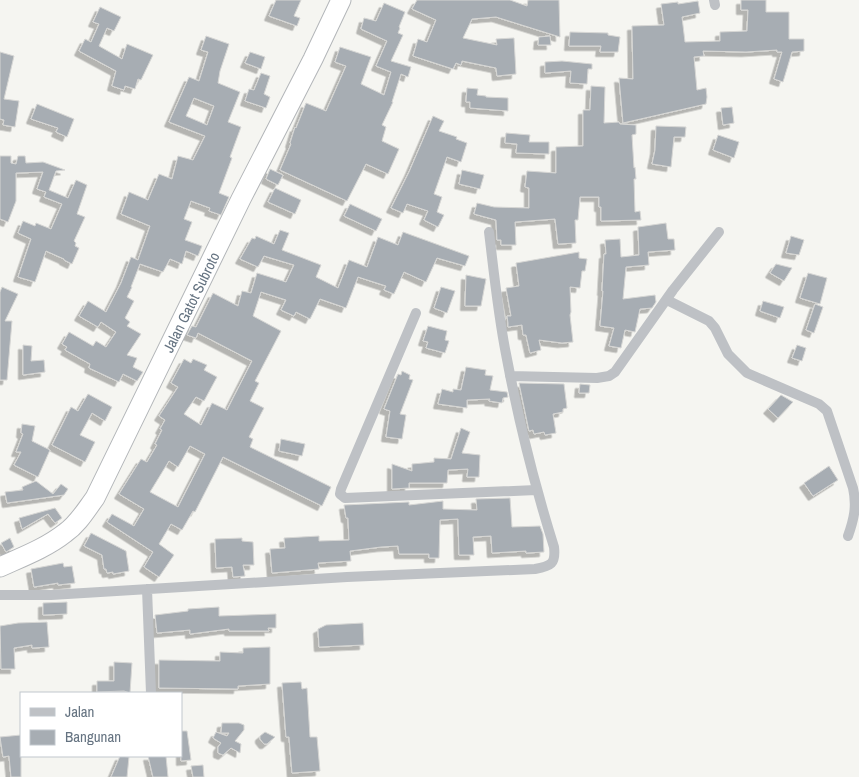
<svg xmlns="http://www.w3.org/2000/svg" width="859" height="777" font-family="'Archivo Narrow',sans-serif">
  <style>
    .building { fill: #a7adb3; stroke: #d6d6d4; fill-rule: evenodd; filter: url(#shadow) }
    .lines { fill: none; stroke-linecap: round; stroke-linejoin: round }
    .highway-casing { stroke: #b3b6b9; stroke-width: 21 }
    .street { stroke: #bec1c5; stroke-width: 10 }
    .highway { stroke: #fff; stroke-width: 19 }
    .labels { text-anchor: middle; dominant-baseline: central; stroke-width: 5; stroke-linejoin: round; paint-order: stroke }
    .street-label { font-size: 15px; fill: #657381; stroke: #fff }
  </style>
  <defs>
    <filter id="shadow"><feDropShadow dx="-4.5" dy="4.5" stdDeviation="0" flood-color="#0004"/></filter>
  </defs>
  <rect width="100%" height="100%" fill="#f5f5f1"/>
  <path class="building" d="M276,0h25l-7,16 6,2 -3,8 -28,-10z
    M417,0h93l17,6 1,-6h31l1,37 -64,-20 -24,2 -9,19 34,7 -1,-6 18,-1 2,36 -19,2 -1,-8 -34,-7 -1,4 -5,-2 -3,6 -40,-13 5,-17 9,3 9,-22 -24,-11z
    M741,0h25v12h23v27h15v12l-12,1 -9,30 -9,-3 8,-27h-5v-2l-31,2 -43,-1 1,5 -10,1 3,33 9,-2 1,9 -1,7 -83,19 -4,-45 14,1 -1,-53 32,-1 -3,-21 17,-2v2l20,-3 2,12 -18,4 3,25 35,-1v-9l27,-1 1,-21h-7z
    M384,3l21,9 -6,15 1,1 -2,5 5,2 -12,26 20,6 -3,10 -7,-3 -9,28h1l-11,23 4,2 -4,14 17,8 -11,25 -22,-10 -19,37 -67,-31 11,-26 -1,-1 5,-16 1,1 10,-25 20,8 20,-45 -11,-4 5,-15 31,10 -10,27 23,11 7,-23 -15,-6 11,-25 -26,-12 3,-11 12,3z
    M100,7l21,10 -7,14 -7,-3 -8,18 23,13 5,-15 26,11 -12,25 -3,-1 -3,10 -10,-3 -1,4 -12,-4 4,-15 -37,-20 6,-12 6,3 8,-18 -6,-2z
    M570,32l38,1v2l12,2 -2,15h-18l1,-6h-32z
    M206,36l23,8 -9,27 -2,12 22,9 -12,30 13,5 -11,30 2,1 -13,35 10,4 -8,18 -12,-4 1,-3 -19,-7 -7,18 8,3 -7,18 17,6 -4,10 -12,-5 -4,13 -12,-5 -7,13 -23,-8 -9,23h1l-5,10 7,4 -9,17 5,4 -3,4 14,8 -14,21 10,3 -4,9 10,5 -6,9 -14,-7 -4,8 -30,-14 1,-4 -25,-14 2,-3 -5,-3 7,-12 24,14 3,-5 10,6 10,-15 -15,-10 -3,5 -19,-11 9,-15 18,11 15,-29 10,-26 7,3 12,-34 -29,-12 8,-22 19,8 11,-26 13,5 6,-23 15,4 12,-24 -36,-14 20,-45 10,4 9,-29 -7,-2zM194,98l20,8 -7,19 -21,-9z
    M550,36l1,9h-13l1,-8z
    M0,52l14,4 -10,43 15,2 -4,26 -12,-2 1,-5 -4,-1z
    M250,52l15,5 -4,12 -16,-6z
    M562,61l30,3v5h-4l-1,15 -17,-1 1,-12 -26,2v-11z
    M261,73l9,3 -6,18 6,3 -4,11 -21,-7 4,-12 5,1z
    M591,86l14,1 -1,36 15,-1 1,2 16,1v9l-4,1 2,33 1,-1 1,12h-2l1,33 5,-1 1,9 -40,1v-14h-2v-10h-19l-2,23h-3l1,23 -18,1 -3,-25 -40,3 1,23h-15v-5h-4l-1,-20 -22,-6 3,-11 17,4 35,1v-20l-4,-1 2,-16 29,2v-26l27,-1v-36h7z
    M467,88l11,1 -1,6 9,1v1l22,1v13l-38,-3v-6h-4z
    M37,104l37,15 -7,18 -11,-5 2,-4 -27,-9z
    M732,107l2,16 -11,2 -2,-17z
    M433,116l11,5 -5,10 18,6 -1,2 11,4 -6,19 -14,-5 -13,37 8,3 -5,15 7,3 -6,12 -14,-7 4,-9 -21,-7 -4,9 -12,-5 18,-36z
    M656,126l30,1 -1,10h-11l-3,30 -19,-3 3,-14z
    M506,133l24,2 -1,7h20v12l-33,-1 1,-9 -12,-1z
    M718,135l21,7 -5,16 -21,-8z
    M0,156h11v7l5,1 2,-8h7l1,7 17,-1 22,8 -9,1 -7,19 19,8 8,-18 11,5 -10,29 8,3 -11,24 2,2 -1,3 4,2 -7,16 -8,-4v-1l-18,-8 -11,31 -17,-5 13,-38 -13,-6 5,-12 12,5 1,-3 15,6 11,-25 -18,-7 2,-5 -9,-3 6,-17 -27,1v28l-8,21 -8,-3z
    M270,169l13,6 -5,10 -12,-6z
    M462,170l22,5 -4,14 -21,-5z
    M275,188l26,12 -6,14 -27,-12z
    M350,204l32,15 -6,12 -32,-15z
    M666,223l2,16h6l1,11 -27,2 1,13 -23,2 -3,32 32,-4 1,7 -4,6 -12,1 -5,23 -10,-2 -4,18 -12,-2 5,-18 -14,-2 3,-35h-1l2,-37h2l-1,-14 15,-1 1,18 18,-2 -1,-28z
    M280,230l9,3 -7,17 39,15 -5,12 22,11 11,-28 18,7 11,-30 20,8 5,-13 66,24 -4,10 -28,-8 -11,24 -22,-10 -10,22 -10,-4 2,-4 -28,-9 -12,31 -26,-9 -10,20 -14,-7 -2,4 -13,-6 5,-10 -25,-8 -8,24 28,15 -26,50 4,2 -9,18 14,7 -15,29 4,2 -3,8 81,40 -9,19 -99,-49 -28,55 -2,-1 -11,19 -11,-6 -12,20 15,11 -15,22 -15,-10 9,-15 -46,-30 5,-8 22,12 10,-17 -25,-15 22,-35 6,3 10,-17 -2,-1 7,-14 -2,-1 5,-9 -6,-4 19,-29 -7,-4 13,-24 7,4 2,-4 14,6 -3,5 13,7 -13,24 -8,-4 -12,17 17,11 11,-22 15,7 25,-49 -54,-28 -2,5 -9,-3 5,-9 4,1 17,-34 25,13 4,-15 9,2 6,-20 29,9 8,-17 -30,-9 -6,11 -18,-8 12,-21 3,1 1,-3 18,8zM190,446l15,8 -27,53 -28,-15 19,-31 9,6z
    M791,236l13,4 -5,15 -13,-2z
    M579,252v6l8,1 -2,12h-3l-2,17 -10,-1 1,25 -1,3 3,27 -11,1 -23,-3 2,10 -11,3 -4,-18h-3l-1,-10 -14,2v-4l-1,-7h4l-5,-28 13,-2 -3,-23z
    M776,264l16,4 -8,13 -14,-8z
    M808,273l19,5 -7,26 -20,-6z
    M466,275l20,4 -5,27h-16z
    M2,287l16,7 -13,27h7l-5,59h-7v-88z
    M441,287l14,4 -8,22 -13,-5z
    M763,301l21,6 -4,11 -20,-7z
    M815,304l8,3 -9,26 -8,-3z
    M428,326l19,5 -2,9 4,1 -4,12 -19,-5 2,-6 -5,-1z
    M23,345l9,1 -1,15 13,-1 1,12 -22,3z
    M797,345l9,3 -4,13 -10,-3z
    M466,367l20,3 -1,5 8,1 -3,14 17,2 1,5 -5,1 -1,5 -13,-2 1,-2 -23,1v8l-29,-4 4,-15 11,3v-3l8,1z
    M402,371l8,4 -1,4 4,1 -13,34 6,1 -4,24 -16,-2 4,-26 -6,-2 14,-35 3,1z
    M519,383l45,1 3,24 -4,1v3l-10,2 3,19 -11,2 -1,-3 -10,2 -1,-4 -4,1z
    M580,384l10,1 -1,8h-10z
    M88,394l24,13 -7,14 -13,-8 -12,22 15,7 -10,20 -33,-17 19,-38 7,4z
    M781,395l12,7 -15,16 -10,-9z
    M22,424l13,2 -3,15 18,9 -12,27 -24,-12 7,-13h-5l7,-18 -2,-1z
    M461,428l9,4 -8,21 18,2 -1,22h-12l1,-8 -20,1 -1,13h-38v5l-17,1v-25l20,7v-7l22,-2v-4l17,1z
    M281,439l24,5 -3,12 -23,-5z
    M829,466l9,14 -25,16 -9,-13z
    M36,481l17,13 8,-10 7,5 -4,6 -57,8 -2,-11 18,-2 -1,-3z
    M510,498l2,29 28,-1 3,8 1,18 -18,1v-2l-34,2 -1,-17 -18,1 1,18h-15l-1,-36 -18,1 -1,38h-10v-4h-30l-1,-8 -17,1 -31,4 1,10 -33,2 1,6 -47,4 -2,-24 15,-1 -1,-10 35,-2v5l30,-1 -1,-22h-2l-2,-13 65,-3v3l34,-4v8l34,1 -1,-11z
    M55,508l7,10 -7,5 -7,-9 -26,15 -3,-11z
    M91,533l35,18 3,20 -16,3v-2l-6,1 -1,-4h-2l-2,-14 -18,-9z
    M10,538l4,9 -8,5 -5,-9z
    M242,538v3l11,1 1,23h-11l2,11 -12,1 -1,-10 -16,1 -1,-29z
    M63,563l1,4 8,-1 3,17 -17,2v-2l-24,4 -3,-18z
    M67,602v12l-24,1v-12z
    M219,607v9l57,-2v14h-8l1,3h-40v-2l-39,5v-4l-33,3 -2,-18 33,-4v-2z
    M47,622l2,25 -17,1v-3l-18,3 1,21h-14l-1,-43 18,-3z
    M363,623l1,22 -45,2 -1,-18 8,-4z
    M270,647v37l-32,2v3l-79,-1v-28l61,1v-9l23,1v-5z
    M114,662l18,1 -2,30 -6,-2 -27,1v-11h17z
    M301,682l1,7 5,-1 3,49h7l3,34 -28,2 -3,-36h-3l-4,-54z
    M222,723h17l5,2v5l-9,11 6,3 -1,9 -9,-5 -8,7 -5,-2v-6l3,-4 -8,-5 3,-6 11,4 2,-3h-8z
    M181,731h6l4,29 -10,1z
    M265,732l10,5 -8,7h-3l-4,-5v-3z
    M21,735v42h-10l-2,-21 -6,1 -3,-20z
    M120,756l9,1 -2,20h-16z
    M148,756h18l2,21h-15z
    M203,765l1,12h-11l-2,-11z"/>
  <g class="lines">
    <g class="highway-casing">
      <g id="highway">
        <path id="s1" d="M0,567c22,-10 46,-19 65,-34 13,-9 21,-23 30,-35l146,-299 72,-140 28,-59"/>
      </g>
    </g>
    <path class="street" d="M714,0l1,5
      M667,300l42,21 6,7 13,26 19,19 72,31 8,7 26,77c4,18 1,31 -5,48
      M416,313l-75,176 -1,5 5,4 191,-8
      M510,376l87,2 12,-2 6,-4 58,-82 46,-58
      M147,589l4,104
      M0,595h51l296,-18 188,-8c16,-3 21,-5 19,-22 -20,-64 -36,-128 -48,-193 -8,-40 -12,-81 -17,-122"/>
    <use href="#highway" class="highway"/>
  </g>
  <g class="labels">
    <g class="street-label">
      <text stroke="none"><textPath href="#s1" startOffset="338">Jalan Gatot Subroto</textPath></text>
    </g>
  </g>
  <rect x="20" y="692" width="162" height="65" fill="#ffffff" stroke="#c1c7cd"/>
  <rect x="30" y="708" width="25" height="8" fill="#bec1c5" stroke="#c1c7cd"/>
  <text x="65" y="717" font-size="15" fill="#657381">Jalan</text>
  <rect x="30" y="730" width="25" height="15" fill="#a7adb3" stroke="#c1c7cd"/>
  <text x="65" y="742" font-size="15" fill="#657381">Bangunan</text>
</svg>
